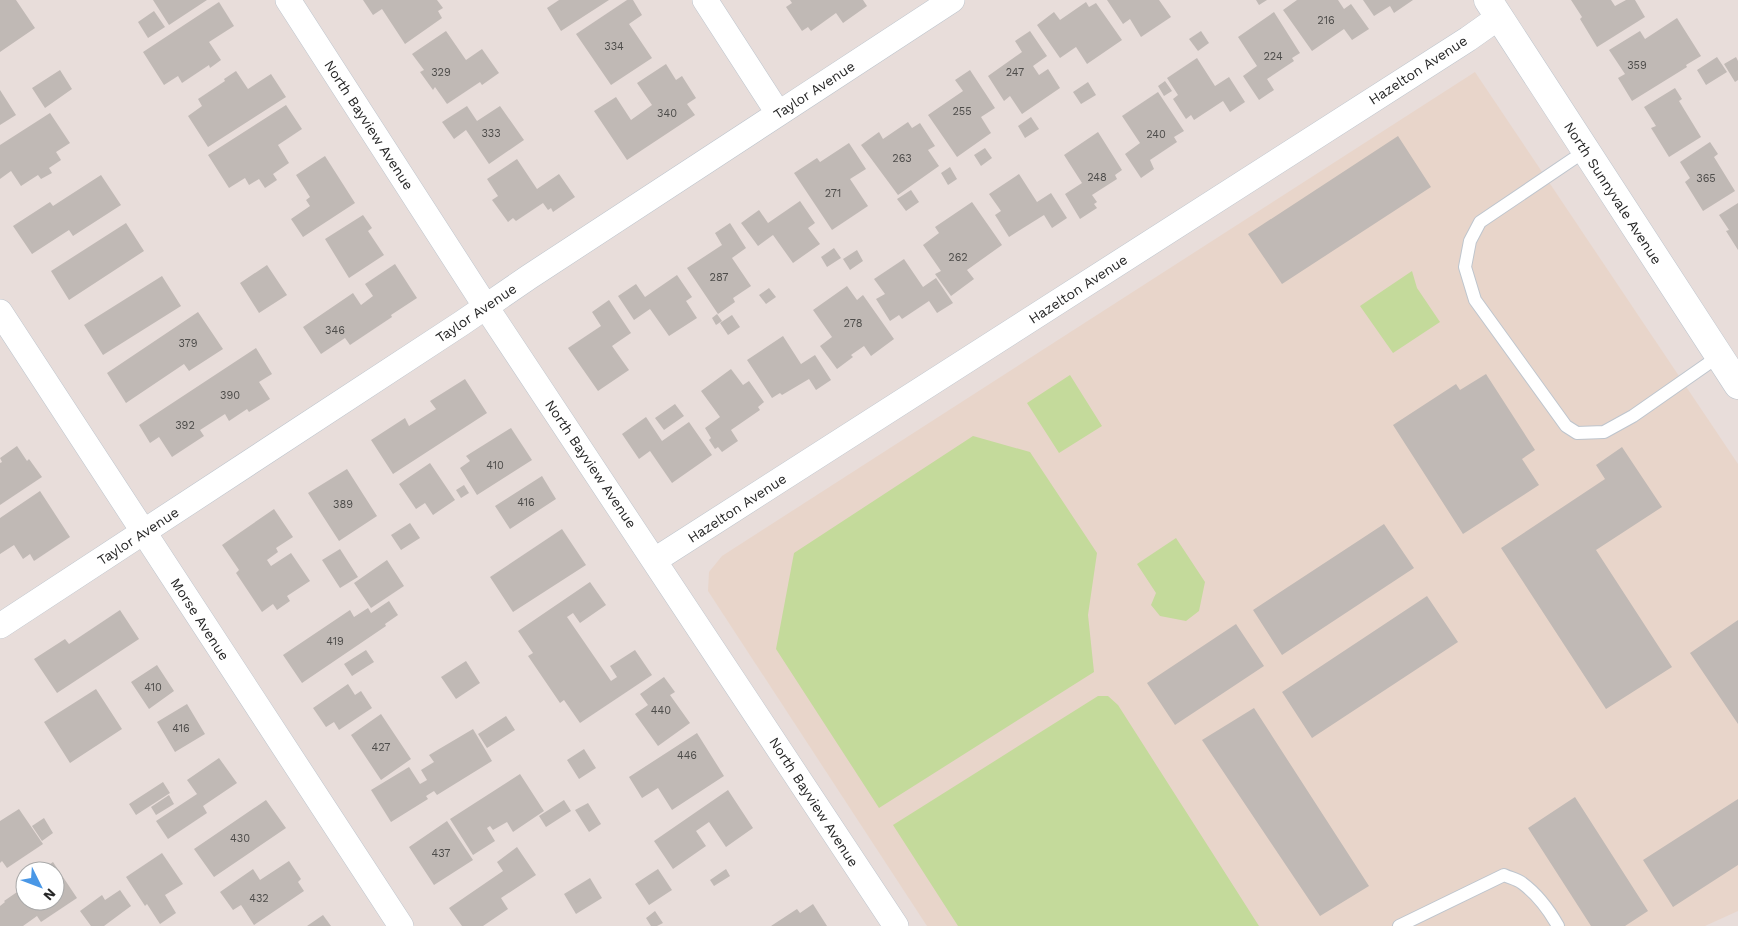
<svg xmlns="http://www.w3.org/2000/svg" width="1738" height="926" font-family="'Work Sans',sans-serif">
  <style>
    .education { fill: #e8d5ca }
    .green { fill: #c4da9b }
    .building { fill: #c0b9b5 }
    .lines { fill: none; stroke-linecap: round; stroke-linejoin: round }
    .service-casing { stroke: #bec5cd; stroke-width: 14 }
    .minor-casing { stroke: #bec5cd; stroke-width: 26 }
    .tertiary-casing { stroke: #bec5cd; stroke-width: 29 }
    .service { stroke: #fff; stroke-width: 12 }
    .minor { stroke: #fff; stroke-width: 25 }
    .tertiary { stroke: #fff; stroke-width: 28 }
    .labels { text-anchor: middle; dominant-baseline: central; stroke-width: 5; stroke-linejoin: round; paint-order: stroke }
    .number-label { font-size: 11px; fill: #4d4c4a }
    .street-label { font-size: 14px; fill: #272727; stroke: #fff }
  </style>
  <rect width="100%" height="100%" fill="#e8ddda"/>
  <path class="education" d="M1475,72l263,392v447l-33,15h-778l-219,-335 1,-19 13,-16z"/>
  <path class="green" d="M1412,271l5,17 23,34 -47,31 -33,-47z
    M1070,375l32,51 -43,27 -32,-50z
    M973,436l57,16 67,101 -9,62 6,57 -215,136 -103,-159 18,-96z
    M1176,538l29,44 -6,29 -13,10 -26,-5 -9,-11 5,-12 -19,-29z
    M1098,696h10l10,9 141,221h-301l-65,-101z"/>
  <path class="building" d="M0,0h16l19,28 -35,24z
    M153,0h54l-38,25z
    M363,0h74l6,8 -5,3 4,7 -37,26 -23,-35 -9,6z
    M559,0h50l-48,31 -14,-23z
    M627,0h6l9,15 -13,9 23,34 -41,27 -35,-51z
    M790,0h73l4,6 -24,17 -7,-10 -25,18 -3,-4 -6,4 -16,-24 6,-4z
    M1107,0h52l12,17 -30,20 -11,-18 -7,5z
    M1256,0h11l-8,5z
    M1297,0h41l6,9 7,-5 18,25 -17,11 -8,-11 -32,22 -29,-41z
    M1363,0h50l-19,13 -4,-7 -16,10z
    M1571,0h40l4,6 11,-6h9l10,17 -48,30 -17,-28 2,-2z
    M219,2l15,24 -25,16 12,18 -11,8 -1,-3 -27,18 -4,-7 -14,9 -21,-33z
    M1086,2l3,5 7,-4 26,37 -35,24 -11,-17 -16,11 -23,-33 17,-13 6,8z
    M154,11l11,16 -17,11 -10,-16z
    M1274,12l26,41 -8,5 2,3 -27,18 7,11 -15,10 -16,-24 14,-10 -19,-29z
    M1677,18l24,38 -15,9 1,2 -55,34 -14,-23 7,-4 -16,-24 31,-19 5,8z
    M446,31l20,29 16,-11 17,24 -17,12 -2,-3 -33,22 -12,-17 -2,3 -13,-18 4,-2 -12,-16z
    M1030,31l17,25 -14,10 6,9 9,-6 12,19 -38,26 -12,-18 -6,5 -16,-25 34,-24 -7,-11z
    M1201,31l8,12 -11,8 -9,-12z
    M1717,57l10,15 -21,13 -9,-15z
    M1736,57l2,4v19l-3,2 -11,-18z
    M1197,58l18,28 14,-9 16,25 -15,10 -7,-11 -29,19 -3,-5 -5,4 -13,-20 5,-4 -11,-17z
    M666,64l10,16 6,-4 14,22 -9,6 8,11 -68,45 -33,-49 22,-14 15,23 21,-15 -15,-22z
    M60,70l12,19 -27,19 -13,-20z
    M970,70l25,38 -14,9 10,16 -34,24 -29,-42 35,-24 -8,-11z
    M236,71l12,18 23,-15 15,23 -78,50 -20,-31 14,-10 -4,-7 27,-18 -1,-2z
    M1165,81l7,10 -8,5 -6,-10z
    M1088,82l8,13 -15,9 -8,-12z
    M1675,88l7,11 -3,2 22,36 -32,20 -18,-29 5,-2 -12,-19z
    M0,90l16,25 -16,10z
    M1158,92l26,39 -10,6 3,5 -27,18 4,9 -13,9 -16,-24 15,-11 -18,-27z
    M286,105l16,24 -24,16 11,18 -16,11 4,6 -12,8 -6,-9 -10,6 -4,-7 -16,10 -21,-33z
    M467,106l10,15 23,-15 24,34 -35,24 -23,-34 -12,9 -12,-17z
    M50,113l20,30 -14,9 5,8 -12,8 3,5 -11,6 -3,-4 -17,11 -10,-15 -11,8v-34z
    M1031,117l8,12 -14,9 -7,-12z
    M908,122l4,6 8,-5 15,23 -7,4 11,16 -41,29 -37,-50 18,-13 4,7z
    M1098,132l24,38 -7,5 2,4 -25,16 5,7 -3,2 3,4 -17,11 -15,-25 17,-11 -18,-28z
    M1398,136l33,51 -149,97 -34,-50z
    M1710,142l8,12 -4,3 21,34 -32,20 -18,-29 5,-4 -10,-16z
    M849,143l17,26 -16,10 18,27 -36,24 -38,-57 23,-15 3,4z
    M985,148l7,10 -11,8 -7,-11z
    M325,156l30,47 -52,34 -12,-18 19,-13 -4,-6 4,-3 -14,-22z
    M517,159l20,30 22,-15 16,23 -22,15 -2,-4 -3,2 -5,-7 -27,18 -3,-3 -5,4 -16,-22 6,-4 -11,-17z
    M950,167l7,12 -9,6 -7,-12z
    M1019,174l18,28 14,-9 16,25 -15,10 -8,-13 -35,22 -14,-22 6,-4 -12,-17z
    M101,175l20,30 -48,31 -4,-6 -37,24 -19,-28 37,-24 3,4z
    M911,190l8,12 -13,9 -9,-12z
    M800,201l15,22 -7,5 12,16 -27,19 -20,-28 -15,11 -17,-23 18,-13 9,13z
    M972,202l30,43 -35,25 7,9 -23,17 -16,-22 6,-3 -18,-26 16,-12 -4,-6z
    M1738,203v47l-12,-19 3,-1 -10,-15z
    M363,215l9,13 -4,3 16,24 -35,23 -24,-39z
    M126,223l18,28 -75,49 -18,-29z
    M730,223l16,25 -14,10 19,28 -18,12 2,4 -17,12 -31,-46 35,-23 -7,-12z
    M834,248l7,10 -14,9 -6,-10z
    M857,250l6,11 -13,9 -7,-11z
    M904,259l19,28 13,-9 17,25 -16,10 -8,-12 -27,18 -3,-4 -9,6 -14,-22 9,-5 -11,-15z
    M395,264l22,34 -26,17 1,2 -42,28 -5,-7 -24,16 -18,-27 50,-34 8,12 12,-9 -8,-12z
    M267,265l20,30 -28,18 -19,-30z
    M677,275l15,22 -6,4 11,17 -28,18 -19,-27 -16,11 -16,-24 18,-12 9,13z
    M162,276l19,30 -78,49 -19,-30z
    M847,286l10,14 6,-5 31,44 -23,17 -7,-10 -13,9 2,2 -16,12 -17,-23 12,-9 -19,-27z
    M769,288l7,9 -10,7 -7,-9z
    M609,300l22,33 -19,13 17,24 -31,21 -30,-43 33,-22 -9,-14z
    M198,312l25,37 -34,22 -5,-7 -58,39 -19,-30z
    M717,314l5,7 -6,4 -4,-7z
    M732,315l8,12 -12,8 -8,-12z
    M783,336l18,28 14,-9 16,25 -15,10 -7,-11 -27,16 -2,-2 -8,5 -25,-38z
    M256,348l16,26 -13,8 11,17 -21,13 -2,-3 -18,12 -4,-7 -25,16 4,6 -32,21 -13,-20 -9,6 -11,-18z
    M731,369l12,16 6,-4 15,21 -6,5 2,3 -29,20 7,11 -16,11 -4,-5 -3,2 -6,-9 2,-2 -6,-10 15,-11 -19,-26z
    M1486,374l49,76 -13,9 17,26 -76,49 -70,-109 63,-41 4,6z
    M465,379l22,34 -94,61 -22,-34 34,-22 4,8 27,-17 -6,-8z
    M675,404l9,12 -20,14 -9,-12z
    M646,417l16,24 27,-19 23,33 -40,28 -22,-32 -11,8 -17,-25z
    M511,428l21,32 -55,35 -17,-27 10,-7 -4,-5z
    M17,446l10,15 2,-2 13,18 -42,28v-42l2,-1 -2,-4z
    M1622,447l40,60 -66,43 76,117 -66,42 -105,-161 104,-69 -9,-14z
    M430,463l25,37 -22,15 -8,-12 -9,6 -17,-25z
    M347,469l30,47 -38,25 -31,-48z
    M542,476l14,23 -46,30 -15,-23z
    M464,485l5,8 -8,5 -5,-8z
    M40,491l30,46 -36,24 -4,-7 -7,5 -9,-14 -14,9v-36z
    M274,509l19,28 -17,11 2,4 -11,8 4,6 20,-13 19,28 -23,15 3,5 -13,9 -4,-6 -11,8 -26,-39 3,-3 -17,-25z
    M410,523l10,15 -19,12 -10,-15z
    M1384,524l30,44 -132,87 -29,-45z
    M562,529l24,36 -73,47 -23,-35z
    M340,549l18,28 -18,11 -18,-28z
    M387,560l17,26 -33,22 -17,-25z
    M590,582l16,23 -26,18 -7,-10 -6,4 44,64 6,-4 -7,-11 25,-16 17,25 -72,48 -16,-23 -4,3 -32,-47 5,-3 -15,-22z
    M1427,596l31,46 -146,96 -30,-46z
    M389,601l9,14 -13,9 1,2 -84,57 -19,-28 67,-45 4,7 14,-9 3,5z
    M120,610l19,29 -82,54 -23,-34 31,-20 4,5z
    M1738,620v104l-48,-71z
    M1236,624l28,42 -89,59 -28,-42z
    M366,650l8,12 -22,14 -8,-12z
    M466,661l14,22 -24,16 -15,-22z
    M157,665l17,26 -25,18 -18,-27z
    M664,677l11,15 -5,3 20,28 -32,23 -23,-32 13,-9 -8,-11z
    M348,684l7,11 6,-4 11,17 -33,22 -5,-8 -8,5 -13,-19z
    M96,689l26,40 -52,34 -26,-41z
    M187,704l18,30 -30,18 -18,-30z
    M1254,708l115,178 -49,30 -118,-176z
    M381,714l30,45 -30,21 -30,-45z
    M506,716l9,14 -28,18 -9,-14z
    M473,729l19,32 -55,34 -3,-4 -8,5 2,3 -37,23 -20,-32 38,-23 11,17 7,-4 -6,-10 13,-8 -5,-7z
    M697,733l27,43 -52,34 -14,-22 -16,10 -13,-21z
    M584,749l12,19 -17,11 -12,-19z
    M219,758l18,25 -34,23 4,7 -39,26 -12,-18 41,-27 -10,-14z
    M520,774l24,37 -31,21 -6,-10 -14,8 -3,-4 -3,2 8,13 -22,14 -23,-36z
    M163,782l7,11 -34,22 -7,-11z
    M728,790l25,38 -27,19 -17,-25 -13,9 10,15 -33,23 -19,-28z
    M169,795l5,9 -18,11 -5,-8z
    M1575,797l73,114 -23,15h-34l-63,-98z
    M1738,799v66l-65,42 -30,-47z
    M266,800l20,28 -72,49 -20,-28z
    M564,800l7,11 -25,16 -7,-11z
    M588,803l13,21 -12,8 -14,-22z
    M19,809l24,35 -36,24 -5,-7 -2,2v-42z
    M44,818l9,15 -11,8 -10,-15z
    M447,821l26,39 -39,25 -25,-38z
    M517,847l19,28 -35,23 7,11 -25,17h-21l-13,-18 54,-37 -6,-9z
    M162,853l21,31 -18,11 11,18 -16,11 -13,-20 -2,2 -19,-29z
    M289,861l12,18 -3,3 6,9 -50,34 -13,-20 -8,5 -13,-18 33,-23 7,11z
    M53,862l24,36 -36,24 -4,-6 -14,10h-23v-20l5,-4 -1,-1 16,-11 -3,-4 8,-5v20h30v-30h-15z
    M658,869l14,21 -23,15 -14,-21z
    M726,869l4,7 -16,10 -4,-6z
    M590,878l12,20 -26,16 -12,-20z
    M120,890l11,16 -27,20h-13l-11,-15 22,-16 3,5z
    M813,904l14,22h-56l26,-17 3,4z
    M655,911l8,12 -6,3h-6l-5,-8z
    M323,915l8,11h-24z"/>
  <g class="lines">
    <g class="service-casing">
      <path id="service" d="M1585,151l-105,71 -10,19 -5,26 10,33 91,126 11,7 27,-1 29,-16 86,-60
        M1399,926l105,-51c6,3 13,4 18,8 15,11 27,27 36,43"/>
    </g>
    <g class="minor-casing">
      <path id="minor" d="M288,0l198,307 410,619
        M705,0l73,113
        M0,312l401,614
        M655,560l813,-521 31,-22
        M0,626l462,-303 67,-46 423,-277"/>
    </g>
    <g class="tertiary-casing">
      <path id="tertiary" d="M1488,0l250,385"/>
    </g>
    <use href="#service" class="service"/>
    <use href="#minor" class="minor"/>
    <use href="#tertiary" class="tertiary"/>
  </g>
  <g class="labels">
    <g class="number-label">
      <text x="1326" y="20">216</text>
      <text x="614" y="46">334</text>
      <text x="1273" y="56">224</text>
      <text x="1637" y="65">359</text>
      <text x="441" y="72">329</text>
      <text x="1015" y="72">247</text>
      <text x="962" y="111">255</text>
      <text x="667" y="113">340</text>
      <text x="491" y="133">333</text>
      <text x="1156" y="134">240</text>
      <text x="902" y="158">263</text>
      <text x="1097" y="177">248</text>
      <text x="1706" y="178">365</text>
      <text x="833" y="193">271</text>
      <text x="958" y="257">262</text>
      <text x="719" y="277">287</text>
      <text x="853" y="323">278</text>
      <text x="335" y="330">346</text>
      <text x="188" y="343">379</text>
      <text x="230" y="395">390</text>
      <text x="185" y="425">392</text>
      <text x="495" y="465">410</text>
      <text x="526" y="502">416</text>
      <text x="343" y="504">389</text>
      <text x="335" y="641">419</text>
      <text x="153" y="687">410</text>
      <text x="661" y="710">440</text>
      <text x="181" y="728">416</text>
      <text x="381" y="747">427</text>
      <text x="687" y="755">446</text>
      <text x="240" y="838">430</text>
      <text x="441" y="853">437</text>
      <text x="259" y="898">432</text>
    </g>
    <g class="street-label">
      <text transform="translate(1418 70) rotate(-33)">Hazelton Avenue</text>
      <text transform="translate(814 90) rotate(-33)">Taylor Avenue</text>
      <text transform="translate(369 125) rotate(57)">North Bayview Avenue</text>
      <text transform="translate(1613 193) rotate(57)">North Sunnyvale Avenue</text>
      <text transform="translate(1078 289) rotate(-33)">Hazelton Avenue</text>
      <text transform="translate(476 313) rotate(-34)">Taylor Avenue</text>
      <text transform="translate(591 464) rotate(56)">North Bayview Avenue</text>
      <text transform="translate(737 508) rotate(-33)">Hazelton Avenue</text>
      <text transform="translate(138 536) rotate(-33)">Taylor Avenue</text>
      <text transform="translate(200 619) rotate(57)">Morse Avenue</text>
      <text transform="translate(814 802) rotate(57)">North Bayview Avenue</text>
    </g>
  </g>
  <g transform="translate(40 886) rotate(132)"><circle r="24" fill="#ffffff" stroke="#a9a9a9"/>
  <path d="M0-4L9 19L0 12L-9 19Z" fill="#4997e6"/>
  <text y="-8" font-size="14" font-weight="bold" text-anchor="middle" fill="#272727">N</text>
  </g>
</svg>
